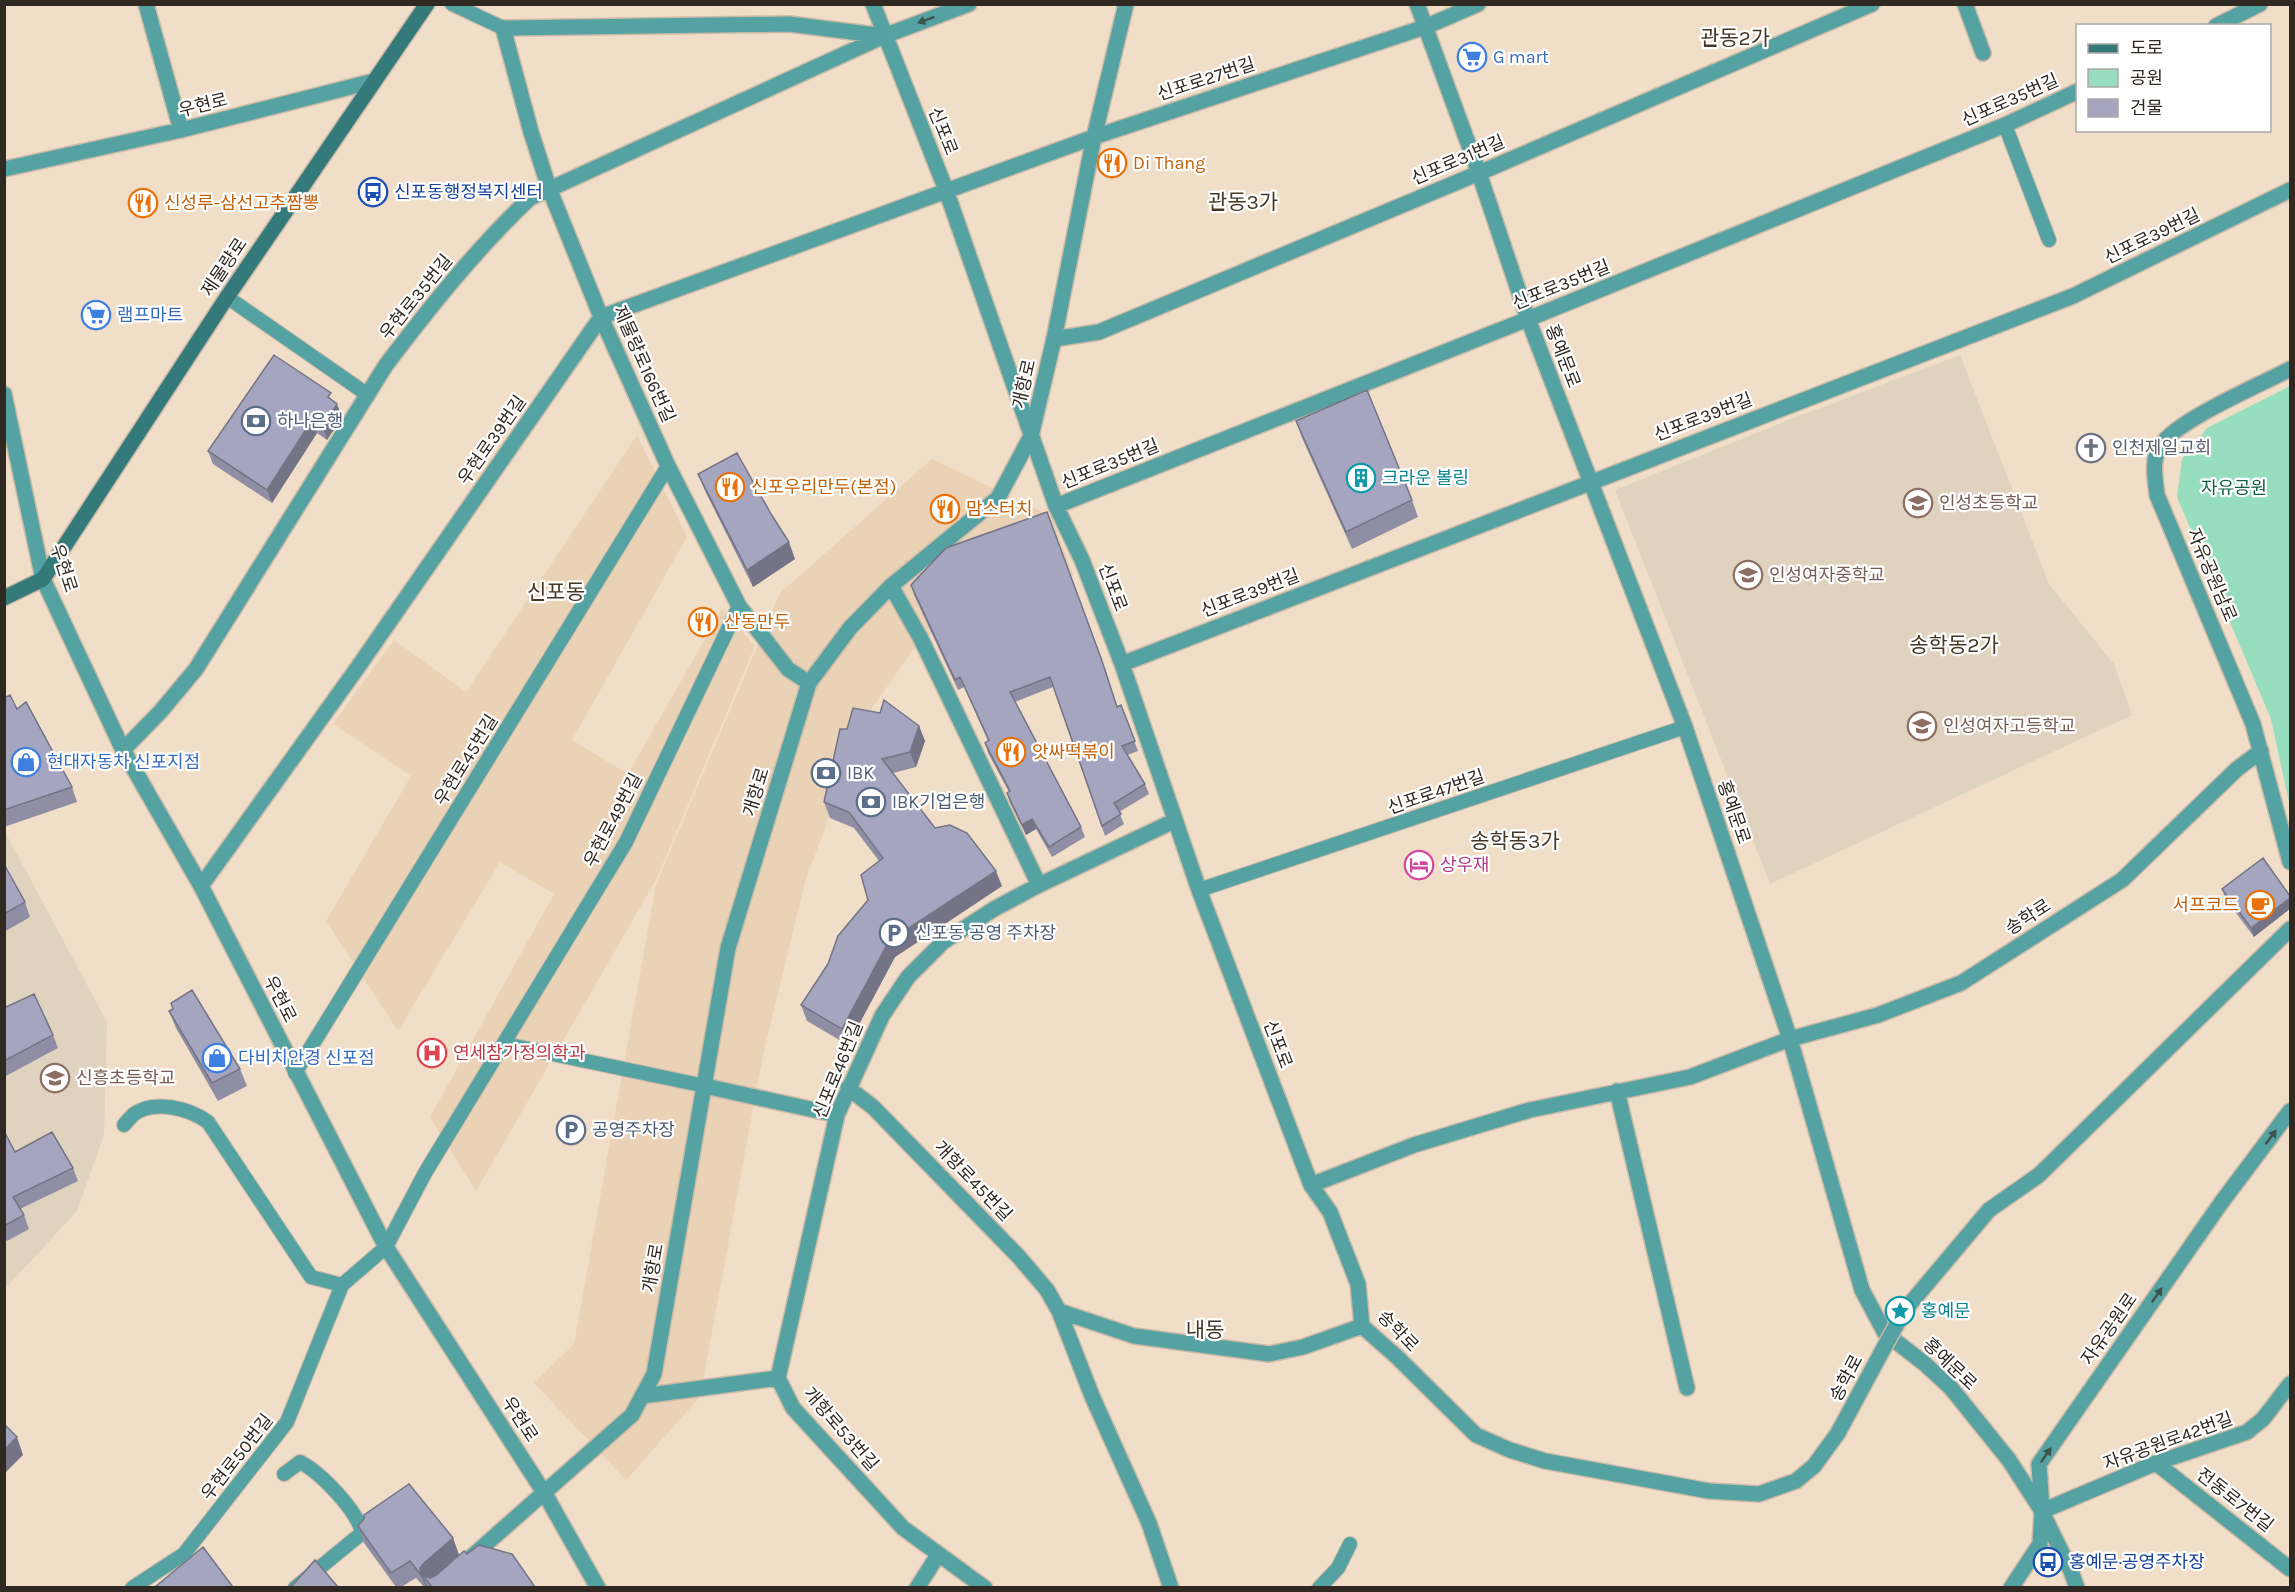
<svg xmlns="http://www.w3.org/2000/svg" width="2295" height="1592" font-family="Karla,'Noto Sans KR',sans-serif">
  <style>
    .built { fill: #ead2b6 }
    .education { fill: #dfd3bf }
    .green { fill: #96debe }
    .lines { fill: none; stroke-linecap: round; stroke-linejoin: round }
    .service-casing { stroke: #cabaa7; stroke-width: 16 }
    .minor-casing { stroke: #cabaa7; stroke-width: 18 }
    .tertiary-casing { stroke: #cabaa7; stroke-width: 18 }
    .secondary-casing { stroke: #cabaa7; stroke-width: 18 }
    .service { stroke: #55a2a3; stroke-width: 14 }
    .minor { stroke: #55a2a3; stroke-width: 15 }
    .tertiary { stroke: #55a2a3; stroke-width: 15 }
    .secondary { stroke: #357a7b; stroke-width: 15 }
    .minor-bridge-casing { stroke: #cabaa7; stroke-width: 18; stroke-linecap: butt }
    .minor-bridge { stroke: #55a2a3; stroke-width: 15 }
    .wall { fill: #8f8ea4 }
    .shaded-wall { fill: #747486 }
    .building { fill: #a6a5bf; stroke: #747486; stroke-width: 1.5 }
    .oneway { fill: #3d534e }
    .labels { text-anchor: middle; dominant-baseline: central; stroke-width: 4.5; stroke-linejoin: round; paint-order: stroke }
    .shop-label { font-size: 18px; fill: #366cbe; stroke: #fff; text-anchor: start }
    .street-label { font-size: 18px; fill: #302921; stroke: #fff }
    .food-label { font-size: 18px; fill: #c56008; stroke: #fff; text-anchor: start }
    .transit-label { font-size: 18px; fill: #164399; stroke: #fff; text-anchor: start }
    .service-label { font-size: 18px; fill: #4e5e75; stroke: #fff; text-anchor: start }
    .worship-label { font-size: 18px; fill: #5b616d; stroke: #fff; text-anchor: start }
    .culture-label { font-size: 18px; fill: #0d838f; stroke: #fff; text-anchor: start }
    .park-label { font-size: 18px; fill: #115e43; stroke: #fff }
    .education-label { font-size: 18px; fill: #785e54; stroke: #fff; text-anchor: start }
    .hotel-label { font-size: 18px; fill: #b23c85; stroke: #fff; text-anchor: start }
    .health-label { font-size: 18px; fill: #be3a42; stroke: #fff; text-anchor: start }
    .quarter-label { font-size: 21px; fill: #463725; stroke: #fff }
  </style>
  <rect width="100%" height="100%" fill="#f1dec8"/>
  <path class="built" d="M637,435l50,102 -115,203 56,34 94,-165 33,37 -99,234 -180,311 -46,-74 124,-223 -54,-32 -102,169 -72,-110 85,-145 -78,-52 61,-84 72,52z
    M932,459l119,57 23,59 -153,64 -49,69 -66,170 -43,177 -63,342 -74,83 -92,-97 40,-39 82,-460 124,-291z"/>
  <path class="education" d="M1960,355l89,229 65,80 18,51 -362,169 -155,-394 171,-69z
    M4,830l103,192 -3,113 -27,76 -72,78z"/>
  <path class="green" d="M2290,386v421l-19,-88 -94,-222 5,-38 25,-31z"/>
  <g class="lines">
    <g class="service-casing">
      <path id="service" d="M452,4l51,24
        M2005,125l44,115
        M227,297l141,98
        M1199,890l486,-163
        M505,1044l200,42
        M295,1073l373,-607
        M124,1125c3,-4 7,-8 10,-11 21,-15 56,-5 74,8l103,155 31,8 44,-38 39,-74 201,-331 113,-236
        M284,1474l16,-12c20,10 58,49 62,71l-67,55
        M132,1588l52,-34 103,-132 55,-137
        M1319,1588l19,-20 12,-24"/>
    </g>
    <g class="minor-casing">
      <path id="minor" d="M146,4l35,126
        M873,4l73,186 110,316 26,54 40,104 77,226 112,295 19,27 28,72 4,42 35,31 79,78 34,15 35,11 164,30 50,3 37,-13 18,-15 24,-33 42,-78
        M2216,26l44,-22
        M4,169l177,-39 193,-49
        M1054,339l45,-7 380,-159 393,-169
        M2290,369c-30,16 -111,50 -129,76 -10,14 -6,34 -4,50l96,229 37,138
        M1056,506l472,-187 477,-194 73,-34
        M891,586l30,53 118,246
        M1122,664l951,-368 217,-106
        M809,683l-21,-14 -49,-63 -71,-140 -67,-149 -52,-129 -18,-56 -28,-104 286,-4 95,12
        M123,750l38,-39 35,-42 190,-304c44,-58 91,-117 144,-167l354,-162 85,-32
        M201,886l157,-219 243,-350 493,-180 331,-110 53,-23
        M705,1086l132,29
        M848,1088l25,19 146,150 28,33 12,21 33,85 57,127 22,65
        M1617,1091l70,297
        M1311,1185l103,-40 116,-35 160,-33 100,-38 88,-24 83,-32 161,-103 115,-111 24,-18
        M1059,1311l75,25 135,18 34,-7 59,-21
        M1904,1311l85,-101 50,-35 251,-246
        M778,1378l59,-263 45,-99 26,-39 35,-35 51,-33 45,-24 135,-64
        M778,1378l15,30 110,120 82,60
        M642,1396l136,-18
        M2156,1463l134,106
        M2042,1511l114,-48 91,-31 16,-13 27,-35
        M2043,1514l28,57 6,17
        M917,1588l21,-33
        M2011,1588l29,-44 2,-33 -3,-47 182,-261 69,-92"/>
    </g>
    <g class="tertiary-casing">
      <path id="tertiary" d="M1417,4l62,169 49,146 157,408 105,312 72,251 23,43 40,31 26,24 58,72 33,51
        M1965,4l18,49
        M4,394l39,185 80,171 78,136 185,361 159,247 53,94
        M469,1559l163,-144 22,-41 74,-426 81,-265 41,-55 41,-42 107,-88 33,-62 23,-97 40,-202 32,-133"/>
    </g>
    <g class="secondary-casing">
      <path id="secondary" d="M4,598l39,-19 184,-282 200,-293"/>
    </g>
    <use href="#service" class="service"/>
    <use href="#minor" class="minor"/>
    <use href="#tertiary" class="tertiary"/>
    <use href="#secondary" class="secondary"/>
    <g class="minor-bridge-casing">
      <path id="minor-bridge" d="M1880,1355l24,-44"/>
    </g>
    <use href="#minor-bridge" class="minor-bridge"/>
  </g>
  <path class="wall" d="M333,401l9,16 -15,23 -10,-7 -45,70 -59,-39 -5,-13z
    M1296,421l116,79 6,17 -66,32 -50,-111z
    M698,474l97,85 -42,28 -48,-96z
    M911,585l194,83 12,39 4,-2 17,46 -11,4 18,29 4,10 -30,18 5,12 -19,12 -52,-149 -38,15 66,125 4,10 -33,20 -16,-28 -10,6 -16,-32 -3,-10 2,-1 -21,-39 -3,-10 3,-2 -24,-54 -6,3 -44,-95z
    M4,698l13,11 55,78 5,15 -73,25z
    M919,726l6,15 -9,26 -23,6 42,55 67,58 -107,71 -47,88 -41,-24 -6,-16 67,-105 11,-39 -25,-33 -24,-10 -6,-16z
    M4,864l21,38 5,15 -26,15z
    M2222,889l68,7 -36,41 -29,-39z
    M171,1003l69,66 7,17 -29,15 -42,-73 -7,-17 4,-2z
    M4,1008l49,27 5,13 -54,29z
    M4,1131l11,21 58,16 5,13 -58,28 4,6 5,14 -22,12 -3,-4z
    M358,1526l95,12 6,17 8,-1 68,33h-108v-1v1h-3l-8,-9 -15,9h-5l-32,-44z"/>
  <path class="shaded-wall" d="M337,404l5,13 -15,23 -4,-13z
    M312,420l5,13 -45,70 -5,-13z
    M789,542l6,17 -42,28 -6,-17z
    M919,726l6,15 -9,26 -6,-15z
    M1032,819l4,10 -10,6 -4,-10z
    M996,871l6,15 -107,71 -47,88 -6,-16 47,-88z
    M2290,898v11l-36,28 -3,-9z
    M17,1437l6,18 -19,19v-24z
    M453,1538l6,17 -30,26 -6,-5 4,11h-1l-5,-12 -1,-7 3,-4z"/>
  <path class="building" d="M274,355l57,38 -3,4 9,7 -14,23 -11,-7 -45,70 -59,-39z
    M1367,390l45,110 -66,32 -50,-111z
    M737,453l34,61 18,28 -42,28 -49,-96z
    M1047,512l54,146 16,49 4,-2 14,36 -13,5 23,38 -31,19 7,11 -19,12 -52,-149 -40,15 71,135 -32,20 -17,-28 -10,6 -15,-32 3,-2 -25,-48 4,-3 -29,-63 -5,3 -44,-95 35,-37z
    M10,695l7,14 9,-7 46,85 -68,23v-112z
    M884,700l35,26 -9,26 -28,7 53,69 15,-3 17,8 29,38 -107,70 -47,88 -41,-24 27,-41 10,-28 30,-36 -7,-25 22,-17 -34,-46 -25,-10 16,-73h7l6,-21 27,5z
    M2263,858l27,38v2l-39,30 -29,-39z
    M4,864l21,38 -21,12z
    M192,990l48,79 -28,14 -43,-72 4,-2 -2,-6z
    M34,994l19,41 -49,26v-53z
    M4,1131l11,21 37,-20 21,36 -60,29 11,18 -20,11z
    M4,1424l13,13 -13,13z
    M409,1484l44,54 -30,26 -3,4 1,7 -11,-14 -19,12 -33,-47 6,-7v-4z
    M479,1545l33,9 23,33h-103l-9,-11 7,2 5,-2 29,-25 3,3z
    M203,1547l30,40h-78z
    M315,1560l23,27h-47z"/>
  <defs><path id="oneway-solid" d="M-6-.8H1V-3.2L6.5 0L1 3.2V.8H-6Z" transform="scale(1.5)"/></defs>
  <g class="oneway">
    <use href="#oneway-solid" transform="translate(926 20) rotate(160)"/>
    <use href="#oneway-solid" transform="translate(2271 1137) rotate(-53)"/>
    <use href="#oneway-solid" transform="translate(2157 1295) rotate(-55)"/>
    <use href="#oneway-solid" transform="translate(2046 1455) rotate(-55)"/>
  </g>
  <defs>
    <g id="supermarket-ring" transform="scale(1.5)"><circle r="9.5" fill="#fff" stroke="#3f7fe0" stroke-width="1.5"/><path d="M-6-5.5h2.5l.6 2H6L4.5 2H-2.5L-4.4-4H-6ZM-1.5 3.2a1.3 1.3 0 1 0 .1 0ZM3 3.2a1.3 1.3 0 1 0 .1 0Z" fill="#3f7fe0"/></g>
    <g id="restaurant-ring" transform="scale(1.5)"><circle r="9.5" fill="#fff" stroke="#e8710a" stroke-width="1.5"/><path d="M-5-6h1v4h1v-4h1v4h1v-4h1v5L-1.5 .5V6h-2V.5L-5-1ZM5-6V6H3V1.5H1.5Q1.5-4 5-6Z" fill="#e8710a"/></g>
    <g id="bus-ring" transform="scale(1.5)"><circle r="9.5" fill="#fff" stroke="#1a4fb4" stroke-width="1.5"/><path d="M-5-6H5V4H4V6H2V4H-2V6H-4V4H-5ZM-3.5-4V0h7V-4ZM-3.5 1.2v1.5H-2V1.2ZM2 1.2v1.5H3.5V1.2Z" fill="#1a4fb4"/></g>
    <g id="bank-ring" transform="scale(1.5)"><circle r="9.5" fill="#fff" stroke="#5c6f8a" stroke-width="1.5"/><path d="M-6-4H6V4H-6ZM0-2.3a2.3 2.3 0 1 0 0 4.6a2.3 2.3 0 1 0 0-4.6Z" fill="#5c6f8a"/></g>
    <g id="church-ring" transform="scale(1.5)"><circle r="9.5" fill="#fff" stroke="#6b7280" stroke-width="1.5"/><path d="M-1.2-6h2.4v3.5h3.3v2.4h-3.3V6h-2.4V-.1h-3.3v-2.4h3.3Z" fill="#6b7280"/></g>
    <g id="building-ring" transform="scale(1.5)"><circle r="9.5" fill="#fff" stroke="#0f9aa8" stroke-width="1.5"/><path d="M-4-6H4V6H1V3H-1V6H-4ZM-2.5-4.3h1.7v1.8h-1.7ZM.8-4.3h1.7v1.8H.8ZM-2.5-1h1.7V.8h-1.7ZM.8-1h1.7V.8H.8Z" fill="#0f9aa8"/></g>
    <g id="school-ring" transform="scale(1.5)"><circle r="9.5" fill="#fff" stroke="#8d6e63" stroke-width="1.5"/><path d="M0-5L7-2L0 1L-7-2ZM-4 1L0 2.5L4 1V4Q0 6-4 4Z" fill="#8d6e63"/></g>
    <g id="shop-ring" transform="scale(1.5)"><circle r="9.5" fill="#fff" stroke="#3f7fe0" stroke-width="1.5"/><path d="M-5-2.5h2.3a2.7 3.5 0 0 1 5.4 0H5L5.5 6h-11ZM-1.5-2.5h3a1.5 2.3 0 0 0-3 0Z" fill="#3f7fe0"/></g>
    <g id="hotel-ring" transform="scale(1.5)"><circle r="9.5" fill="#fff" stroke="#d1479c" stroke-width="1.5"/><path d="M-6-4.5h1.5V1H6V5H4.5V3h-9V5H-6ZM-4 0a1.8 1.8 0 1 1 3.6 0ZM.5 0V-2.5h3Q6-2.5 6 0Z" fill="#d1479c"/></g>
    <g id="cafe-ring" transform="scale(1.5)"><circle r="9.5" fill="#fff" stroke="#e8710a" stroke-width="1.5"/><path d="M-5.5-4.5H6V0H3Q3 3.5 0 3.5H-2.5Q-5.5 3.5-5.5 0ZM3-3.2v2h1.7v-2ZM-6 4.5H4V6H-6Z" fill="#e8710a"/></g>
    <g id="parking-ring" transform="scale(1.5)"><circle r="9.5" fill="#fff" stroke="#5c6f8a" stroke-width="1.5"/><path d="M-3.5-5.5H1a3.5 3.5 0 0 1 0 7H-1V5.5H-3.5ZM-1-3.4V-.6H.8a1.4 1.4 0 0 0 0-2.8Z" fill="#5c6f8a"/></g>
    <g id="hospital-ring" transform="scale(1.5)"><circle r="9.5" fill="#fff" stroke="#e0444e" stroke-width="1.5"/><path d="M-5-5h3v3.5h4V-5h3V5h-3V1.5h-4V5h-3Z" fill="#e0444e"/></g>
    <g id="sight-ring" transform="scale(1.5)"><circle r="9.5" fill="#fff" stroke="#0f9aa8" stroke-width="1.5"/><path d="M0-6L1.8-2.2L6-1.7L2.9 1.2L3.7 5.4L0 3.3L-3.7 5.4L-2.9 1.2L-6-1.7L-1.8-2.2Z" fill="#0f9aa8"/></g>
  </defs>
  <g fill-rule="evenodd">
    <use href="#supermarket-ring" x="1472" y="57"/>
    <use href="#restaurant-ring" x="1112" y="163"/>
    <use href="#bus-ring" x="373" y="192"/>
    <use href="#restaurant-ring" x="143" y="203"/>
    <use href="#supermarket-ring" x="96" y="315"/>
    <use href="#bank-ring" x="256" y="421"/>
    <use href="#church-ring" x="2091" y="448"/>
    <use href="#building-ring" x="1361" y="478"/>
    <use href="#restaurant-ring" x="730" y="487"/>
    <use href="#school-ring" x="1918" y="503"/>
    <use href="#restaurant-ring" x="945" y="509"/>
    <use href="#school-ring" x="1748" y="575"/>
    <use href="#restaurant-ring" x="703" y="622"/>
    <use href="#school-ring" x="1922" y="726"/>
    <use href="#restaurant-ring" x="1011" y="752"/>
    <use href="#shop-ring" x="26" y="762"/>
    <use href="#bank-ring" x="826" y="773"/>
    <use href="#bank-ring" x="871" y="802"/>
    <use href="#hotel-ring" x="1419" y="865"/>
    <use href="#cafe-ring" x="2260" y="905"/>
    <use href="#parking-ring" x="894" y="933"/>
    <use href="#hospital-ring" x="432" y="1053"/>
    <use href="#shop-ring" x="217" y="1058"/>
    <use href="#school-ring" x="55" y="1078"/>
    <use href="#parking-ring" x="571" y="1130"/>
    <use href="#sight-ring" x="1900" y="1311"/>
    <use href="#bus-ring" x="2048" y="1562"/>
  </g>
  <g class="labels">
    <g class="shop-label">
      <text x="1493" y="57">G mart</text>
      <text x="117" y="315">램프마트</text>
      <text x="47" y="762">현대자동차 신포지점</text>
      <text x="238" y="1058">다비치안경 신포점</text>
    </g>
    <g class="street-label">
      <text transform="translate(1206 79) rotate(-18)">신포로27번길</text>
      <text transform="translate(2010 100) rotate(-24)">신포로35번길</text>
      <text transform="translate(203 105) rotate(-14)">우현로</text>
      <text transform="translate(943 131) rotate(68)">신포로</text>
      <text transform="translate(1458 160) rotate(-23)">신포로31번길</text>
      <text transform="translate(2152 236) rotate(-26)">신포로39번길</text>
      <text transform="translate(224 267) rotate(-56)">제물량로</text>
      <text transform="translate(1561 285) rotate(-22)">신포로35번길</text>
      <text transform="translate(416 297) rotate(-51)">우현로35번길</text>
      <text transform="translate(1563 356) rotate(69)">홍예문로</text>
      <text transform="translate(644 364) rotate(66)">제물량로166번길</text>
      <text transform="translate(1024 384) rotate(-77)">개항로</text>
      <text transform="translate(1703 417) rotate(-21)">신포로39번길</text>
      <text transform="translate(492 440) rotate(-55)">우현로39번길</text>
      <text transform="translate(1110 464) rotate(-22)">신포로35번길</text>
      <text transform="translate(64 568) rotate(72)">우현로</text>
      <text transform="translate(2212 575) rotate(67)">자유공원남로</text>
      <text transform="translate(1113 587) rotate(69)">신포로</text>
      <text transform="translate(1250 593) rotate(-21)">신포로39번길</text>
      <text transform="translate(466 760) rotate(-58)">우현로45번길</text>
      <text transform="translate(756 792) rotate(-73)">개항로</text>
      <text transform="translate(1436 792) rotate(-19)">신포로47번길</text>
      <text transform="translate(1734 812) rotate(71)">홍예문로</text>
      <text transform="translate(613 820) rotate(-62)">우현로49번길</text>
      <text transform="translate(2028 917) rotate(-33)">송학로</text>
      <text transform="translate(280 999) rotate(63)">우현로</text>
      <text transform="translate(1278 1044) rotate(69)">신포로</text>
      <text transform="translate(838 1070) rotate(-68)">신포로46번길</text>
      <text transform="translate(973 1181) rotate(46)">개항로45번길</text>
      <text transform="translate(653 1268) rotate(-80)">개항로</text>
      <text transform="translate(2109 1329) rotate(-55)">자유공원로</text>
      <text transform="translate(1398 1331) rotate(46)">송학로</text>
      <text transform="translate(1950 1364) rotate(44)">홍예문로</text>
      <text transform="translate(1846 1378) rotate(-62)">송학로</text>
      <text transform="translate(520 1419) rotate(57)">우현로</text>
      <text transform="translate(841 1429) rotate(49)">개항로53번길</text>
      <text transform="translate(2168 1441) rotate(-20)">자유공원로42번길</text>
      <text transform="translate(237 1457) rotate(-52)">우현로50번길</text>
      <text transform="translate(2235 1500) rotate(38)">전동로7번길</text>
    </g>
    <g class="food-label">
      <text x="1133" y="163">Di Thang</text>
      <text x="164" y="203">신성루-삼선고추짬뽕</text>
      <text x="751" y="487">신포우리만두(본점)</text>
      <text x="966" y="509">맘스터치</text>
      <text x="724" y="622">산동만두</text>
      <text x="1032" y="752">앗싸떡볶이</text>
      <text x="2239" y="905" text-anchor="end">서프코드</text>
    </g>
    <g class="transit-label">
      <text x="394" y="192">신포동행정복지센터</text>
      <text x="2069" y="1562">홍예문·공영주차장</text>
    </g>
    <g class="service-label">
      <text x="277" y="421">하나은행</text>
      <text x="847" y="773">IBK</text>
      <text x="892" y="802">IBK기업은행</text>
      <text x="915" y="933">신포동 공영 주차장</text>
      <text x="592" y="1130">공영주차장</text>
    </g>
    <g class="worship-label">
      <text x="2112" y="448">인천제일교회</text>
    </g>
    <g class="culture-label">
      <text x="1382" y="478">크라운 볼링</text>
      <text x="1921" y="1311">홍예문</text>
    </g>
    <g class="park-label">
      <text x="2234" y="488">자유공원</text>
    </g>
    <g class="education-label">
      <text x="1939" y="503">인성초등학교</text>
      <text x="1769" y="575">인성여자중학교</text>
      <text x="1943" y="726">인성여자고등학교</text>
      <text x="76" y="1078">신흥초등학교</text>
    </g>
    <g class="hotel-label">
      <text x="1440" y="865">상우재</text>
    </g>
    <g class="health-label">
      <text x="453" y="1053">연세참가정의학과</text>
    </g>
    <g class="quarter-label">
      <text x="1735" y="38">관동2가</text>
      <text x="1243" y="202">관동3가</text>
      <text x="556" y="592">신포동</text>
      <text x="1954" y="645">송학동2가</text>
      <text x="1515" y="841">송학동3가</text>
      <text x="1205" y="1330">내동</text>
    </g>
  </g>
  <rect width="2295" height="1592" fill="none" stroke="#302921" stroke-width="12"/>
  <rect x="2076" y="24" width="195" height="108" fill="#ffffff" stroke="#aca9a6" stroke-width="1.5"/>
  <rect x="2088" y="44" width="30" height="9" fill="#357a7b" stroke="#aca9a6" stroke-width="1.5"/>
  <text x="2130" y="54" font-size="18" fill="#302921">도로</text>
  <rect x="2088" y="69" width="30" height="18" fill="#96debe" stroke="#aca9a6" stroke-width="1.5"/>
  <text x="2130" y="84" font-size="18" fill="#302921">공원</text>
  <rect x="2088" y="99" width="30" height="18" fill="#a6a5bf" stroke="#aca9a6" stroke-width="1.5"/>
  <text x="2130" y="114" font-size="18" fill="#302921">건물</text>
</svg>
